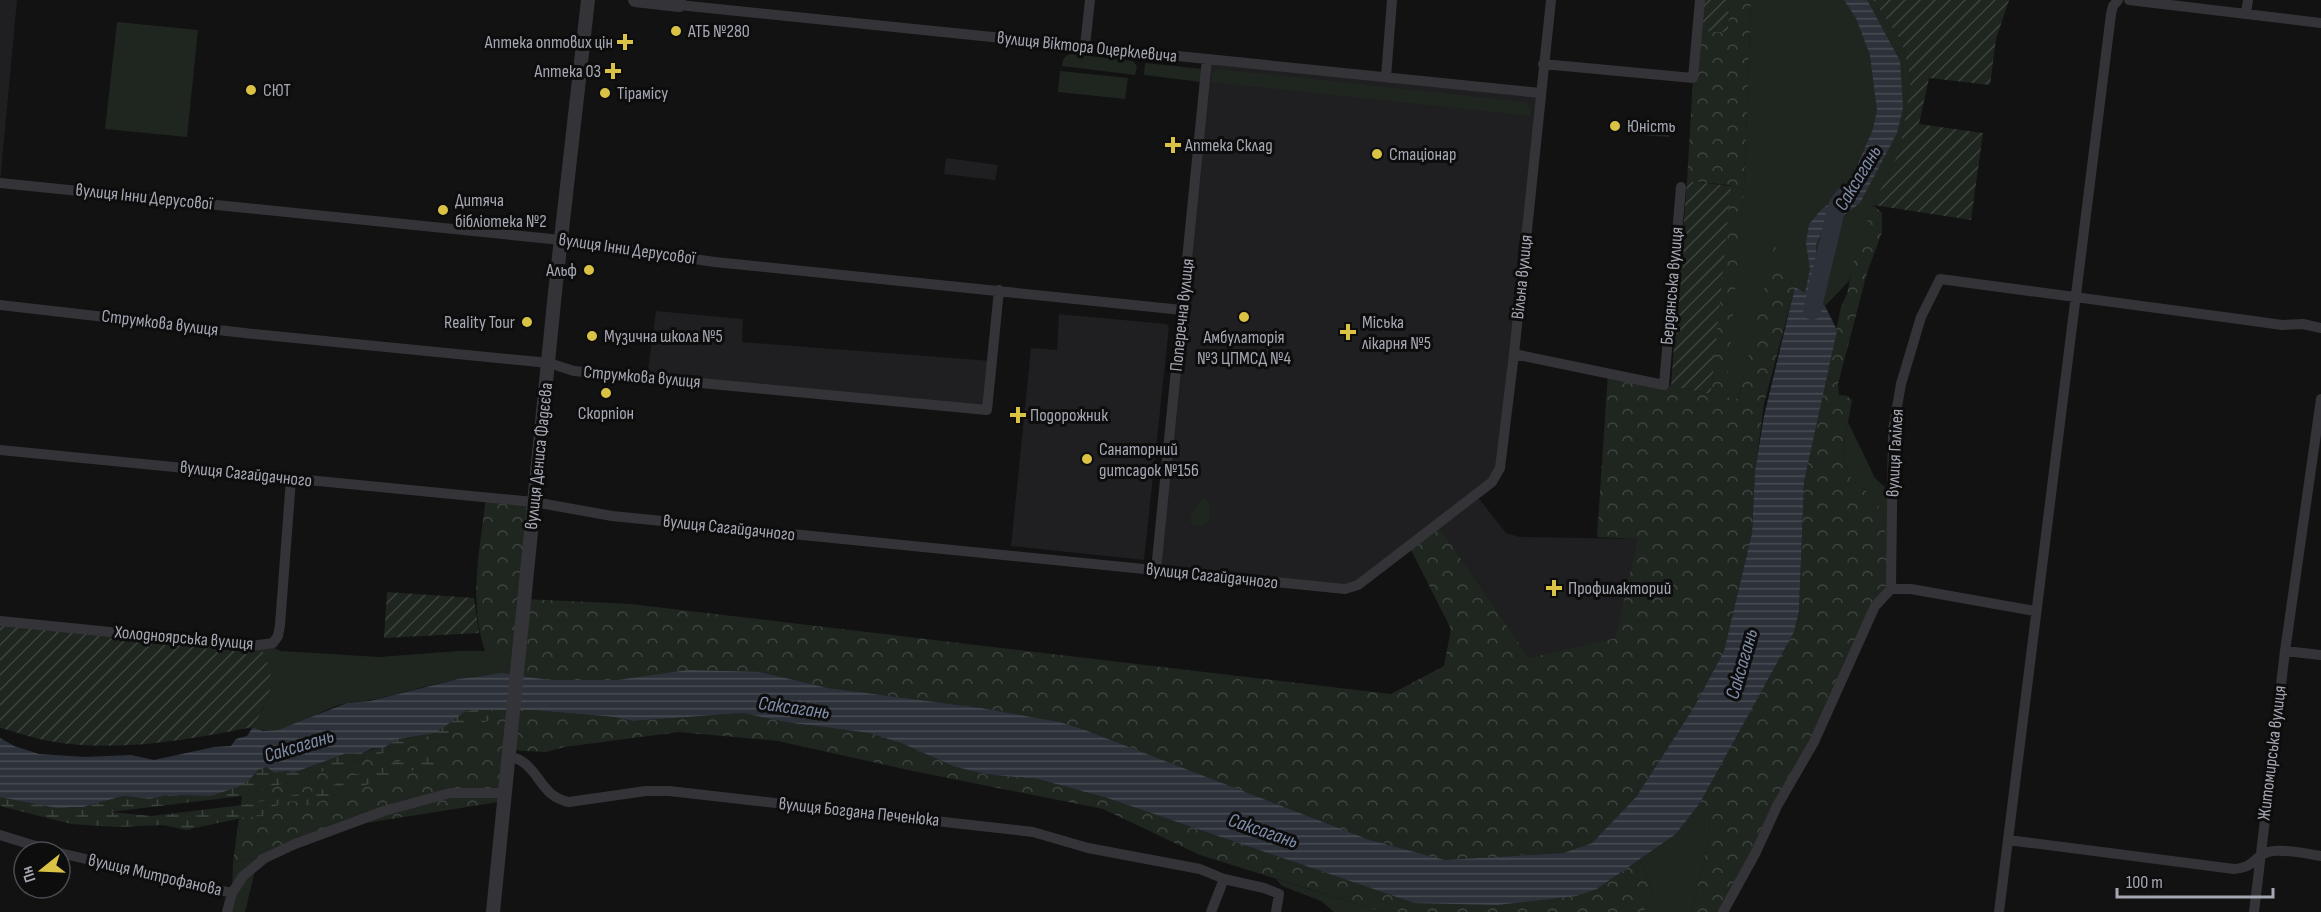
<svg xmlns="http://www.w3.org/2000/svg" width="2321" height="912" font-family="'Sofia Sans Condensed',sans-serif">
  <style>
    .built { fill: #1f1e20 }
    .grass { fill: #1f2620 }
    .forest { fill: url(#forest-crowns) }
    .wetland { fill: url(#wetland-marsh) }
    .garden { fill: url(#garden-furrows) }
    .water { fill: url(#water-rules) }
    .lines { fill: none; stroke-linecap: round; stroke-linejoin: round }
    .river { stroke: #2d323a; stroke-width: 18 }
    .minor { stroke: #343438; stroke-width: 10 }
    .tertiary { stroke: #343438; stroke-width: 14 }
    .poi-dot { fill: #dac344; stroke: #0d0d0e; stroke-width: 2 }
    .labels { text-anchor: middle; dominant-baseline: central; stroke-width: 6; stroke-linejoin: round; paint-order: stroke }
    .poi-label { font-size: 18px; fill: #a5a7b2; stroke: #0d0d0e; text-anchor: start }
    .street-label { font-size: 18px; fill: #a5a7b2; stroke: #0d0d0e }
    .water-label { font-size: 20px; font-style: italic; fill: #808ea9; stroke: #0d0d0e }
  </style>
  <defs>
    <pattern id="forest-crowns" width="20" height="18" patternUnits="userSpaceOnUse" patternTransform="scale(1.5)"><rect width="20" height="18" fill="#1f2620"/><path d="M2 6a3 3 0 1 1 6 0M12 15a3 3 0 1 1 6 0" fill="none" stroke="#3d433e"/></pattern>
    <pattern id="wetland-marsh" width="20" height="14" patternUnits="userSpaceOnUse" patternTransform="scale(1.5)"><rect width="20" height="14" fill="#1f2620"/><path d="M1 5h8M5 5V1M11 12h8M15 12V8" fill="none" stroke="#3d433e"/></pattern>
    <pattern id="garden-furrows" width="10" height="10" patternUnits="userSpaceOnUse" patternTransform="scale(1.5)"><rect width="10" height="10" fill="#1f2620"/><path d="M-1 1l2-2M0 10L10 0M9 11l2-2" fill="none" stroke="#3d433e"/></pattern>
    <pattern id="water-rules" width="6" height="5" patternUnits="userSpaceOnUse" patternTransform="scale(1.5)"><rect width="6" height="5" fill="#2d323a"/><path d="M0 2.5h6" fill="none" stroke="#484d54"/></pattern>
  </defs>
  <rect width="100%" height="100%" fill="#121213"/>
  <path class="built" d="M0,0h17l-17,183z
    M1207,59l333,34 -40,375 -24,27 30,38 14,4 117,2 -20,99 -88,21 -92,-135 -79,61 -202,-15z
    M946,158l52,7 -3,15 -51,-6z
    M656,311l87,8 -1,23 249,19 -4,49 -340,-33z
    M1059,314l107,10 3,3 -25,233 -133,-14 20,-198 26,2z"/>
  <path class="grass" d="M1751,0h122l29,42 9,38 -11,70 -27,55 -24,76 -24,25 -30,-19 -15,-23 -5,-19 -37,154 -13,-2 19,-210z
    M117,22l81,8 -11,107 -82,-8z
    M1071,54l62,7 4,5 -2,9 -73,-9c1,-7 2,-10 9,-12z
    M1145,63l57,6 -1,13 -57,-7z
    M1218,69l308,33 5,7 -1,7 -319,-34 1,-9z
    M1060,71l68,7 -3,21 -67,-7z
    M1626,126l44,2 -1,9 -43,-3z
    M1848,422l27,56 17,16 -2,56 -21,-57 -17,-13 -7,-14 -1,-22z
    M1203,498l4,1 3,5 -1,18 -5,4 -10,-1 -4,-4 2,-9z
    M259,645h8l14,6 98,6 80,-6h59l-2,24c-44,-5 -101,16 -145,25 -7,2 -15,1 -23,3 -31,5 -63,39 -95,24l11,-20z
    M1700,803l10,12 -1,21 -17,76h-49l11,-17 -14,-36 36,-25z
    M258,858l-13,54h-18l5,-19 1,-31z
    M1276,879l107,33h-49l-13,-11 -39,-15z"/>
  <path class="forest" d="M1729,0h22l-7,187 -18,210 12,2 37,-156 5,21 15,23 -31,117 -9,67 -3,62 -28,118 -30,56 -58,90 -44,46 -29,10 -118,7 -75,-20 -285,-110 -25,-8 -79,-14 -153,-20 -68,-16 -142,8h-68l-34,-5 2,-24h-33c-17,-53 -5,-100 1,-154l48,5 -10,97 106,5 761,90 53,-28 7,-37 -42,-83 28,-22 92,134 87,-20 21,-99 -40,-2 11,-164 103,21 19,-209 -43,-4 6,-103 5,-47 30,1z
    M1873,205l9,8v19l-15,41 -29,111 1,11 8,1 5,4 -8,44 1,22 7,14 17,13 9,12 12,45 -1,29 -59,129 -107,204h-31l17,-76 1,-21 -10,-12 94,-171 5,-21 5,-129 37,-175 6,-13 7,-34z
    M489,710h42l83,7 19,4 110,-8 42,9 84,11 32,10 52,23 30,8 55,5 69,19 307,105 183,-14 43,-30 14,36 -11,17h-260l-183,-57 -97,-46 -190,-38 -135,-30 -99,-9 -115,15 -18,5 -37,-2 -4,51 -190,30 -57,27 -25,4 9,-66 256,-78z"/>
  <path class="wetland" d="M473,710h16l9,8 -256,78 -132,16 41,4 92,-11 82,-16 46,-21 47,-11h38l-120,37 -21,10 -9,1c-12,-9 -35,0 -43,11l-17,1 -60,13 -23,-5 -46,2 -46,-3 -71,-18v-20l70,22 13,-1 40,-11 27,3 18,-4 43,1 27,-9 20,-17 9,-3 7,6 14,-2 5,2 54,-20 14,1 37,-15 38,-6 28,-22z"/>
  <path class="garden" d="M1700,0h29l-1,32 -30,-1z
    M1873,0h136l-13,39 -6,46 -61,-7 -10,46 64,9 -12,87 -98,-15 27,-55 11,-70 -9,-38z
    M1687,181l44,5 -20,208 -40,-8z
    M387,592l87,6 5,35 -95,5z
    M0,621l259,24c20,34 12,49 -6,82 -66,13 -137,26 -204,14 -17,-3 -33,-9 -49,-13z"/>
  <path class="water" d="M1844,0h23l33,61 3,47 -6,25 -37,70 -16,12 -18,7 -10,23 3,57 6,4 12,24 -33,152 -5,129 -5,21 -94,171 -24,31 -79,55 -21,7 -79,9 -83,-2 -307,-105 -69,-19 -55,-5 -30,-8 -52,-23 -32,-10 -84,-11 -42,-9 -110,8 -19,-4 -83,-7h-64l-31,23 -38,6 -15,9h-10l-12,6 -14,-1 -54,20 -5,-2 -14,2 -7,-6 -9,3 -11,12 -9,5 -27,9 -43,-1 -18,4 -27,-3 -40,11 -26,1 -57,-11v-59l14,8 25,8 46,3 46,-2 23,5 60,-13 17,-1 5,-7 11,-3 6,-9 10,4 15,-1 69,-27 23,-2 88,-22 44,-6 48,7h68l70,-10 72,2 68,16 153,20 79,14 25,8 285,110 75,20 118,-7 29,-10 44,-46 58,-90 30,-56 28,-118 3,-62 9,-55 31,-129 10,6 5,-24 -4,-26 3,-19 13,-15 16,-12 17,-26 18,-42 4,-19 -7,-55 -14,-37z"/>
  <g class="lines">
    <path class="river" d="M1812,311l25,-105 6,-9"/>
    <path class="minor" d="M2129,0l192,23
      M679,5l861,88
      M2246,13l2,-13
      M1085,46l5,-46
      M1543,64l150,14 7,-78
      M1386,77l6,-77
      M0,183l561,57 154,22 467,48
      M0,305l253,29 296,29 25,8 413,39 12,-120
      M1514,354l150,31 17,-198
      M0,450l534,52 78,14 733,73 13,-4 134,-103 8,-14 14,-114 37,-354
      M1156,570l51,-511
      M1891,589l2,-159 8,-46 20,-67 19,-38 306,41 36,5 21,-1 18,4
      M1891,589h20l124,22
      M0,621l241,24h18l14,-2 5,-7 2,-11 11,-146
      M2285,651l36,4
      M508,756c32,6 30,41 61,46l77,-11h23l364,41 55,16 112,21 24,10 -13,33
      M0,835l55,17
      M2008,840l226,29c22,-2 18,-12 34,-17 11,-4 40,2 53,4
      M60,853l172,40 -5,19
      M1224,879l40,9 15,6 -3,18
      M232,893l11,-17 22,-18 30,-14 89,-33 66,-18h55
      M1723,912l33,-60 21,-46 37,-64 61,-136 16,-17
      M1999,912l112,-898 2,-8 5,-6
      M2254,912l31,-261 36,-252"/>
    <path class="tertiary" d="M635,0l44,5v-5
      M493,912l62,-620 33,-292"/>
  </g>
  <g class="poi-dot">
    <circle cx="676" cy="31" r="6"/>
    <path d="M622 33h6v6h6v6h-6v6h-6v-6h-6v-6h6z"/>
    <path d="M610 62h6v6h6v6h-6v6h-6v-6h-6v-6h6z"/>
    <circle cx="251" cy="90" r="6"/>
    <circle cx="605" cy="93" r="6"/>
    <circle cx="1615" cy="126" r="6"/>
    <path d="M1170 136h6v6h6v6h-6v6h-6v-6h-6v-6h6z"/>
    <circle cx="1377" cy="154" r="6"/>
    <circle cx="443" cy="210" r="6"/>
    <circle cx="589" cy="270" r="6"/>
    <circle cx="1244" cy="317" r="6"/>
    <circle cx="527" cy="322" r="6"/>
    <path d="M1345 323h6v6h6v6h-6v6h-6v-6h-6v-6h6z"/>
    <circle cx="592" cy="336" r="6"/>
    <circle cx="606" cy="393" r="6"/>
    <path d="M1015 406h6v6h6v6h-6v6h-6v-6h-6v-6h6z"/>
    <circle cx="1087" cy="459" r="6"/>
    <path d="M1551 579h6v6h6v6h-6v6h-6v-6h-6v-6h6z"/>
  </g>
  <g class="labels">
    <g class="poi-label">
      <text x="688" y="31">АТБ №280</text>
      <text x="613" y="42" text-anchor="end">Аптека оптових цін</text>
      <text x="601" y="71" text-anchor="end">Аптека 03</text>
      <text x="263" y="90">СЮТ</text>
      <text x="617" y="93">Тірамісу</text>
      <text x="1627" y="126">Юність</text>
      <text x="1185" y="145">Аптека Склад</text>
      <text x="1389" y="154">Стаціонар</text>
      <text x="455" y="200">Дитяча<tspan x="455" dy="21">бібліотека №2</tspan></text>
      <text x="577" y="270" text-anchor="end">Альф</text>
      <text x="515" y="322" text-anchor="end">Reality Tour</text>
      <text x="1362" y="322">Міська<tspan x="1362" dy="21">лікарня №5</tspan></text>
      <text x="604" y="336">Музична школа №5</text>
      <text x="1244" y="337" text-anchor="middle">Амбулаторія<tspan x="1244" dy="21">№3 ЦПМСД №4</tspan></text>
      <text x="606" y="413" text-anchor="middle">Скорпіон</text>
      <text x="1030" y="415">Подорожник</text>
      <text x="1099" y="449">Санаторний<tspan x="1099" dy="21">дитсадок №156</tspan></text>
      <text x="1568" y="588">Профилакторий</text>
    </g>
    <g class="street-label">
      <text transform="translate(1087 47) rotate(6)">вулиця Віктора Оцерклевича</text>
      <text transform="translate(144 197) rotate(6)">вулиця Інни Дерусової</text>
      <text transform="translate(627 249) rotate(8)">вулиця Інни Дерусової</text>
      <text transform="translate(1522 277) rotate(-84)">Вільна вулиця</text>
      <text transform="translate(1672 286) rotate(-85)">Бердянська вулиця</text>
      <text transform="translate(1182 315) rotate(-84)">Поперечна вулиця</text>
      <text transform="translate(160 323) rotate(7)">Струмкова вулиця</text>
      <text transform="translate(642 377) rotate(5)">Струмкова вулиця</text>
      <text transform="translate(1895 453) rotate(-87)">вулиця Галілея</text>
      <text transform="translate(539 456) rotate(-84)">вулиця Дениса Фадєєва</text>
      <text transform="translate(246 474) rotate(6)">вулиця Сагайдачного</text>
      <text transform="translate(729 528) rotate(6)">вулиця Сагайдачного</text>
      <text transform="translate(1212 576) rotate(6)">вулиця Сагайдачного</text>
      <text transform="translate(184 638) rotate(5)">Холодноярська вулиця</text>
      <text transform="translate(2272 753) rotate(-83)">Житомирська вулиця</text>
      <text transform="translate(859 812) rotate(6)">вулиця Богдана Печенюка</text>
      <text transform="translate(155 875) rotate(13)">вулиця Митрофанова</text>
    </g>
    <g class="water-label">
      <text transform="translate(1858 178) rotate(-59)">Саксагань</text>
      <text transform="translate(1742 664) rotate(-74)">Саксагань</text>
      <text transform="translate(794 708) rotate(8)">Саксагань</text>
      <text transform="translate(299 746) rotate(-17)">Саксагань</text>
      <text transform="translate(1263 831) rotate(19)">Саксагань</text>
    </g>
  </g>
  <g transform="translate(42 870) rotate(252)"><circle r="28" fill="#0d0d0e" stroke="#4a4b50" stroke-width="1.5"/>
  <path d="M0-4.5L10 22L0 15L-10 22Z" fill="#dac344"/>
  <text y="-9" font-size="16" font-weight="bold" text-anchor="middle" fill="#a5a7b2">Пн</text>
  </g>
  <path d="M2117 888v9h156v-9" fill="none" stroke="#a5a7b2" stroke-width="3"/>
  <text x="2126" y="888" font-size="18" fill="#a5a7b2" stroke="#0d0d0e" stroke-width="4.5" paint-order="stroke">100 m</text>
</svg>
